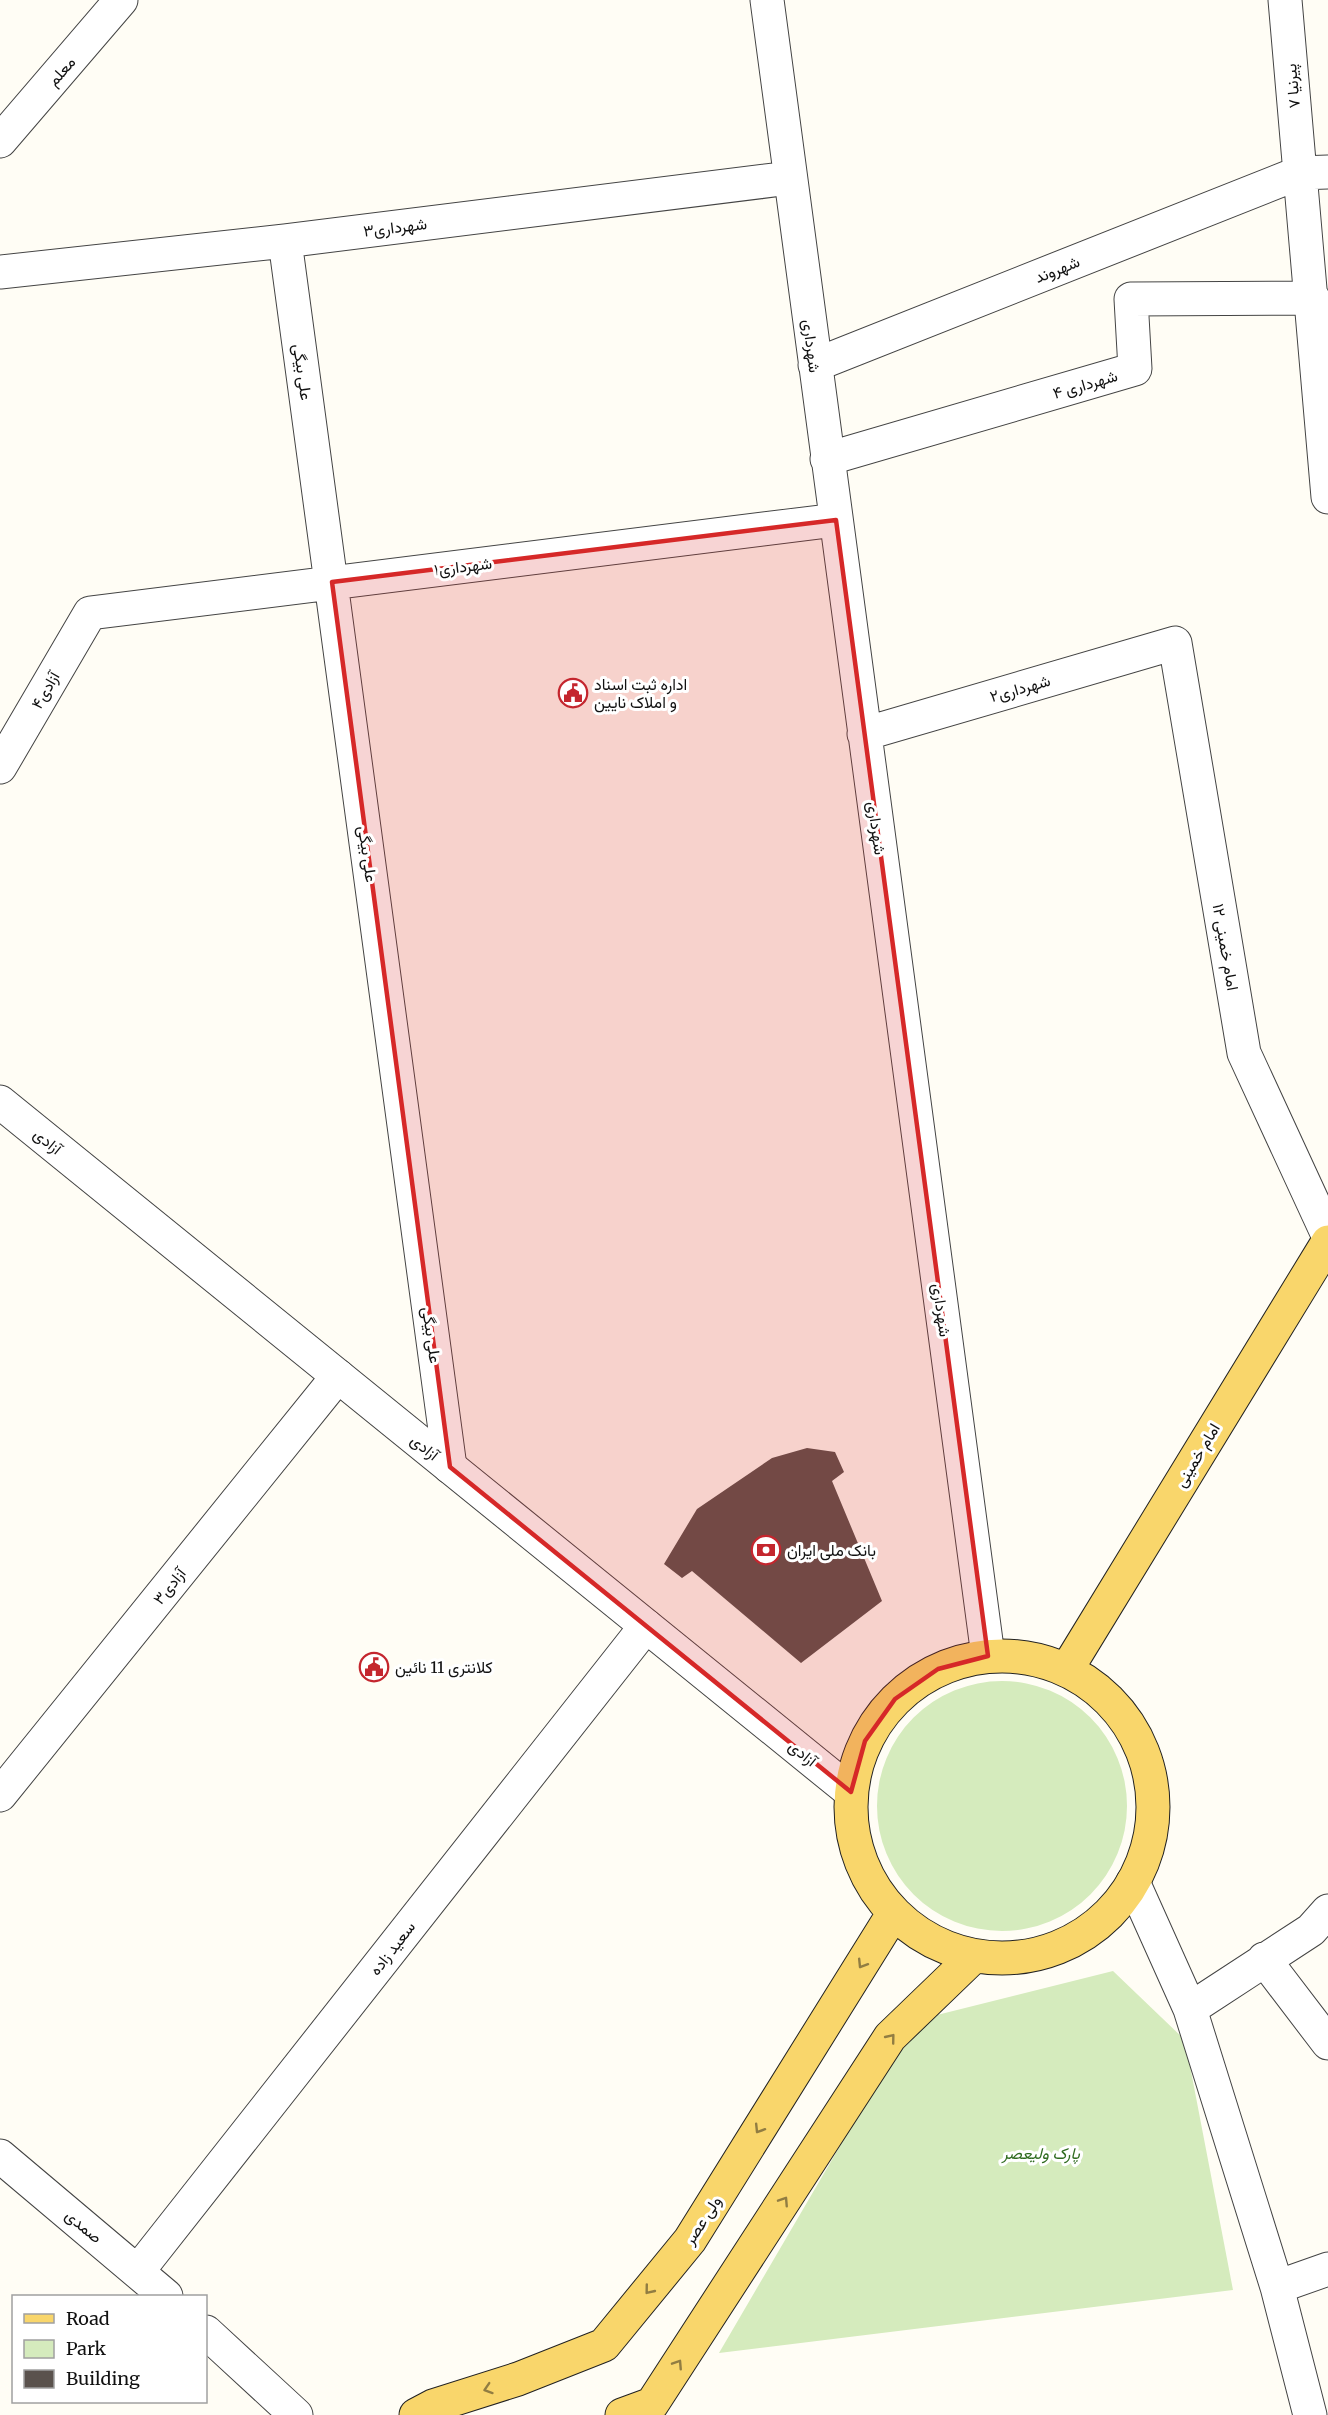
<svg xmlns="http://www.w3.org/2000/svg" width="1328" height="2415" font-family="Merriweather,Vazirmatn,serif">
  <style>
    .green { fill: #d5ebbd }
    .building { fill: #5a524d }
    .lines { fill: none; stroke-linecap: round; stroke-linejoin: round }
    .minor-casing { stroke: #444; stroke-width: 35 }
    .tertiary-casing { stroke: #444; stroke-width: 35 }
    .primary-casing { stroke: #222; stroke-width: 35 }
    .minor { stroke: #fff; stroke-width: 33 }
    .tertiary { stroke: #fff; stroke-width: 33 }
    .primary { stroke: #f9d66b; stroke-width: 33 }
    .oneway { stroke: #917d42 }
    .marked { fill: #d62828; fill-opacity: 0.2; stroke: #d62828; stroke-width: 4.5; stroke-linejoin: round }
    .labels { text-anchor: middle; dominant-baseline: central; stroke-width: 6; stroke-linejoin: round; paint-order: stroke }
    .street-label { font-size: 16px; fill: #111; stroke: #fff }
    .poi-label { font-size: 16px; fill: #111; stroke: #fff; text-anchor: start }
    .park-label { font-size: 16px; font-style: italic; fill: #2f6b1f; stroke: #fff }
  </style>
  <rect width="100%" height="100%" fill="#fffdf5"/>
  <path class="green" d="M877 1806a125 125 0 1 1 250 0a125 125 0 1 1-250 0Z
    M1113,1971l72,69 48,250 -514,63 194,-332z"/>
  <path class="building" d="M807,1448l28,4 9,20 -12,9 50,120 -81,62 -109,-92 -10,7 -18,-14 33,-55 75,-51z"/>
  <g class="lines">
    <g class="minor-casing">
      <path id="minor" d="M767,0l221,1656
        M1285,0c13,166 30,331 43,497
        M285,241l165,1226
        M0,272l285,-31 505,-63
        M815,365l484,-192 29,-1
        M827,459l308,-90 -4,-70 182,-1
        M864,734l311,-91 69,410 84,182
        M0,767l90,-154 746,-93
        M0,1795l338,-419
        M1133,1882l57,127 87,278 33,128
        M1264,1959l64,84
        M1190,2009l121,-79 17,-19
        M0,2156l166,140
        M138,2271l508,-645
        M1277,2287l51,-18
        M206,2332l90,83"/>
    </g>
    <g class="tertiary-casing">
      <path id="tertiary" d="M0,141l121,-141
        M0,1102l851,690"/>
    </g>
    <g class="primary-casing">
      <path id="primary" d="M851 1807a151 151 0 1 1 302 0a151 151 0 1 1-302 0Z
        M1067,1669l261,-427
        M416,2415l17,-9 85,-27 86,-34 86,-105 203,-326
        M622,2415l30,-11 238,-367 83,-80"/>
    </g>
    <use href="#minor" class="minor"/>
    <use href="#tertiary" class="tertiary"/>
    <use href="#primary" class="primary"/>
  </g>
  <defs><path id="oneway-chevron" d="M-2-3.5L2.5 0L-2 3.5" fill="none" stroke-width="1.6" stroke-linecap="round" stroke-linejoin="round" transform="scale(1.5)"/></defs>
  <g class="oneway">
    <use href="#oneway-chevron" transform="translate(862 1964) rotate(122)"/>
    <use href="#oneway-chevron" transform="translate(891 2038) rotate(-51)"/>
    <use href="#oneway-chevron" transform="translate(759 2129) rotate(122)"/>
    <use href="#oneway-chevron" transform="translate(784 2201) rotate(-57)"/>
    <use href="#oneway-chevron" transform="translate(649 2290) rotate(129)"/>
    <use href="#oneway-chevron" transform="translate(678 2364) rotate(-57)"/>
    <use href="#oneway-chevron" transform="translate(488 2389) rotate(162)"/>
  </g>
  <path class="marked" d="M836,520l152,1136 -50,13 -43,30 -30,42 -14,51 -401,-325 -118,-885z"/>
  <defs>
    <g id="civic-ring" transform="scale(1.5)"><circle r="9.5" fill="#fff" stroke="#c4262e" stroke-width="1.5"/><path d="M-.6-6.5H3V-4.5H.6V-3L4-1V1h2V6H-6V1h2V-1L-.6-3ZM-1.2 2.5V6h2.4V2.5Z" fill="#c4262e"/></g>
    <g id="bank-ring" transform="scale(1.5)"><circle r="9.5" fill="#fff" stroke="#c4262e" stroke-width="1.5"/><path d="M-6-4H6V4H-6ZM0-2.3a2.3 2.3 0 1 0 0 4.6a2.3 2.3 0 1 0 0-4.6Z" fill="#c4262e"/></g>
  </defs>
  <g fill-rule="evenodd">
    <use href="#civic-ring" x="573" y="693"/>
    <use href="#bank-ring" x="766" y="1550"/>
    <use href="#civic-ring" x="374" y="1667"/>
  </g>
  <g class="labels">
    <g class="street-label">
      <text transform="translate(61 71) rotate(-49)">معلم</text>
      <text transform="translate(1292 86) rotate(-95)">پیرنیا ۷</text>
      <text transform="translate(395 227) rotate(-7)">شهرداری۳</text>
      <text transform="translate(1057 269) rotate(-22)">شهروند</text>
      <text transform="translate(812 346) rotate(83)">شهرداری</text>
      <text transform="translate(303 372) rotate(82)">علی بیگی</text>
      <text transform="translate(1085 384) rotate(-16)">شهرداری ۴</text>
      <text transform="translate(463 566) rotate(-7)">شهرداری۱</text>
      <text transform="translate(1020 688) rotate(-16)">شهرداری۲</text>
      <text transform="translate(45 690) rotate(-60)">آزادی۴</text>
      <text transform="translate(877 828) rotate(82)">شهرداری</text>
      <text transform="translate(368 854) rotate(82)">علی بیگی</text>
      <text transform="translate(1226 947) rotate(80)">امام خمینی ۱۲</text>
      <text transform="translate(48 1141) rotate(39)">آزادی</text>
      <text transform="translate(942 1310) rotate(82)">شهرداری</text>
      <text transform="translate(432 1335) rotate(82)">علی بیگی</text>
      <text transform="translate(425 1447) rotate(39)">آزادی</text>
      <text transform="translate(1197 1455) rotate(-59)">امام خمینی</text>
      <text transform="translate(169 1586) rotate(-51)">آزادی۳</text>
      <text transform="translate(803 1753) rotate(39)">آزادی</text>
      <text transform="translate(392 1948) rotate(-52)">سعید زاده</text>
      <text transform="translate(702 2220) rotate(-57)">ولی عصر</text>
      <text transform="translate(84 2226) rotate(40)">صمدی</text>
    </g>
    <g class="poi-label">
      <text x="594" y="684">اداره ثبت اسناد<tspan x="594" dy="18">و املاک نایین</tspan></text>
      <text x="787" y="1550">بانک ملی ایران</text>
      <text x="395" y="1667">کلانتری 11 نائین</text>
    </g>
    <g class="park-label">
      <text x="1041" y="2153">پارک ولیعصر</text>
    </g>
  </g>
  <rect x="12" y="2295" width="195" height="108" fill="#ffffff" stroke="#a0a0a0" stroke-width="1.5"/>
  <rect x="24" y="2314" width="30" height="9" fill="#f9d66b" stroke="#a0a0a0" stroke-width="1.5"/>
  <text x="66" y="2325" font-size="18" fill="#111111">Road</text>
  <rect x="24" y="2340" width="30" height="18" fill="#d5ebbd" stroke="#a0a0a0" stroke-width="1.5"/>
  <text x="66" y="2355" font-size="18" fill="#111111">Park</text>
  <rect x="24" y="2370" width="30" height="18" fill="#5a524d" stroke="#a0a0a0" stroke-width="1.5"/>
  <text x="66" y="2385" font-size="18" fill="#111111">Building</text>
</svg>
